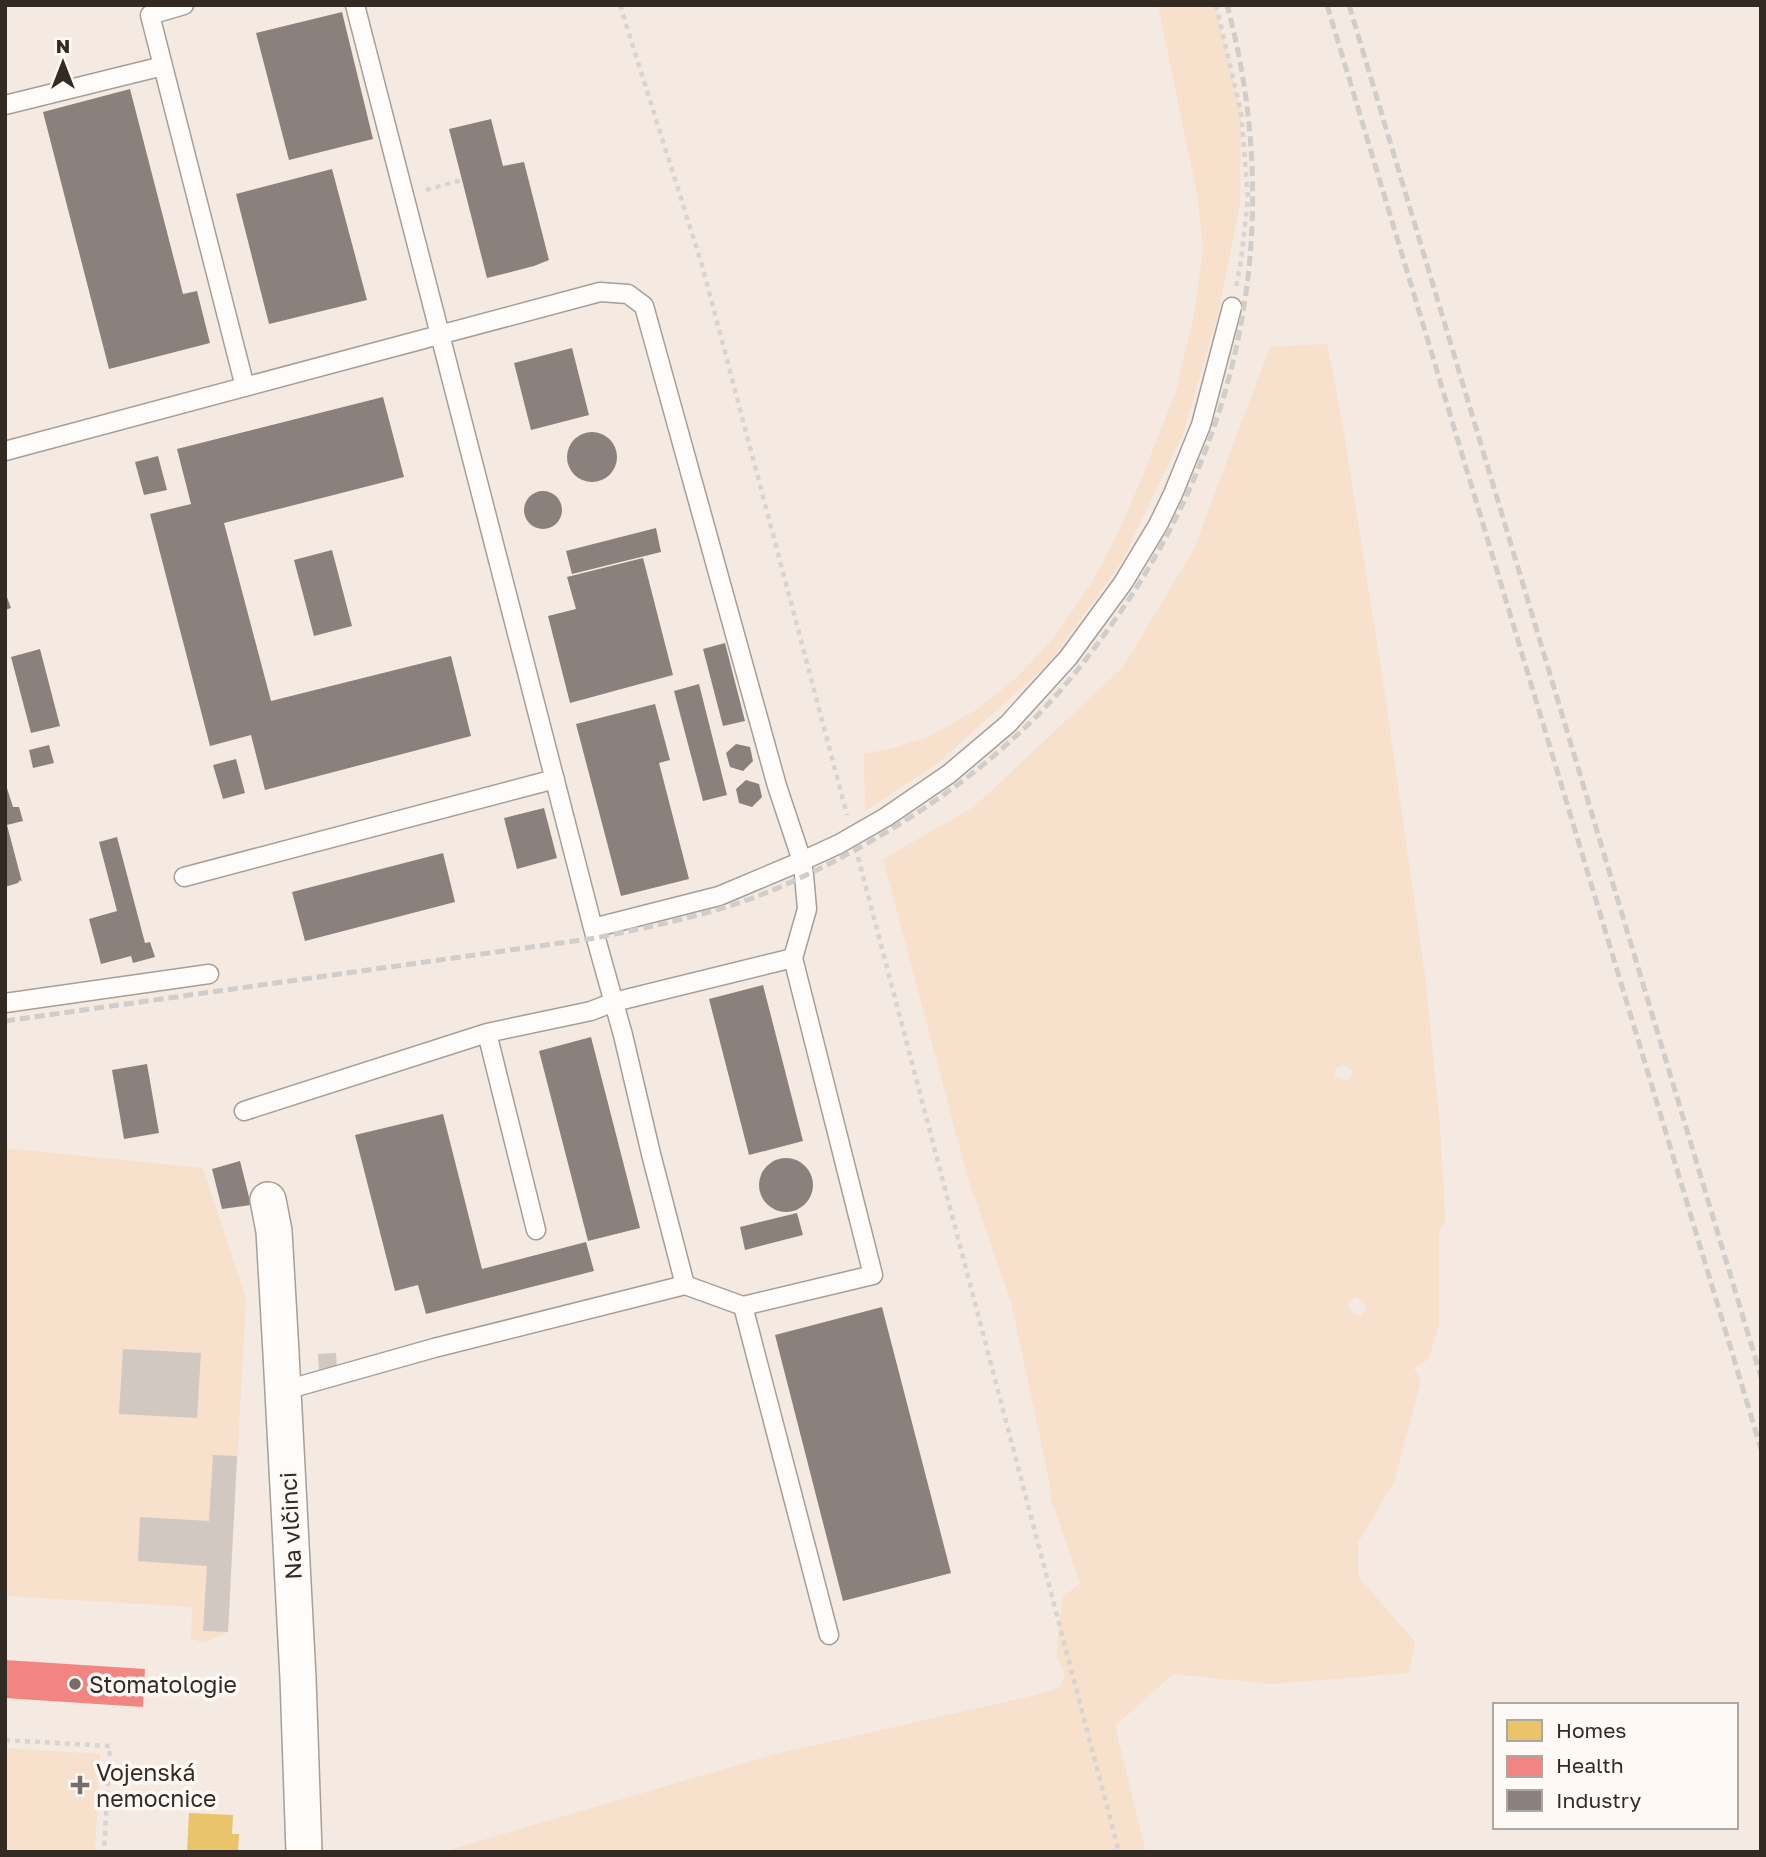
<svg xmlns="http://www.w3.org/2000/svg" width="1766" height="1857" font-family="'Golos Text',sans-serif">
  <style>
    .green { fill: #f7e0cc; fill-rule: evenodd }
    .homes { fill: #e9c46a }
    .health { fill: #f28482 }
    .industry { fill: #8a817c }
    .building { fill: #d1c8c1 }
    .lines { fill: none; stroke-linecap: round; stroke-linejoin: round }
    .lane-casing { stroke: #a69e97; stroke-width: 21 }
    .street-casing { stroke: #a69e97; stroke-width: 38 }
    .path { stroke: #d7d4d1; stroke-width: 4.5; stroke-dasharray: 5 5; stroke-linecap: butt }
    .lane { stroke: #fdfcfa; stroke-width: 18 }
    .street { stroke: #fdfcfa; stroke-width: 35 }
    .rail { stroke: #d0cdca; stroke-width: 5; stroke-dasharray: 10 5; stroke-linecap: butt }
    .poi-dot { fill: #776d66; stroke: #fef9f5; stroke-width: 2.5 }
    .labels { text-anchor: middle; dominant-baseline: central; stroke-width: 7; stroke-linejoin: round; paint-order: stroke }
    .street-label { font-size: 23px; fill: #332a23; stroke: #fef9f5 }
    .poi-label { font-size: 23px; fill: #332a23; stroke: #fef9f5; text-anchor: start }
  </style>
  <rect width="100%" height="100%" fill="#f4eae1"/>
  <path class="green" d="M1158,5h58l25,107 -1,91 -22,111 -35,120 -62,129 -72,100 -112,101 -72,47 -1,-57 25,-5 40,-12 47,-27 38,-30 39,-41 39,-57 25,-47 22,-50 37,-94 19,-81 8,-61 -5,-50z
    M1327,344l16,82 43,275 40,282 14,145 4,64 1,31 -6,8v92l-10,36 -15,9 7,13 -27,101 -36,61v33l57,66 -6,31 -137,11 -99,-10 -58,52 31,126h-704l333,-98 261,-59 24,-8 5,-11 -8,-20 1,-22 5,-37 17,-14 -29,-84 -1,-15 -39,-182 -43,-123 -85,-320 91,-52 149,-140 71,-118 76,-202zM1343,1065l8,4 1,7 -5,5 -12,-5v-7zM1356,1297l8,5 2,7 -5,7 -7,-1 -7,-11z
    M5,1148l198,20 43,130 -18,334 -24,11 -13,-4 1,-32 -187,-11z
    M5,1748l95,6 -5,98h-90z"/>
  <path class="homes" d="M189,1813l44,2 -1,19h7l-1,18h-51z"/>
  <path class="health" d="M5,1660l140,9 -2,38 -138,-9z"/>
  <path class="industry" d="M342,12l31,127 -84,21 -33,-127z
    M130,89l53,205 14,-3 13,52 -101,26 -66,-257z
    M491,119l12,47 21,-4 25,98 -15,6 -47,12 -38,-149z
    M332,169l35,131 -98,24 -33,-130z
    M572,348l17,67 -58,15 -17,-67z
    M383,397l21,80 -180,46 47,178 180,-45 20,80 -206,54 -14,-55 -41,11 -60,-232 41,-10 -14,-55z
    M567 457a25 25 0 1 1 50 0a25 25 0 1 1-50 0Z
    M158,456l9,34 -23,5 -9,-33z
    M524 510a19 19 0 1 1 38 0a19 19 0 1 1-38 0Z
    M656,528l5,24 -89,22 -6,-23z
    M332,550l20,76 -38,10 -20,-76z
    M643,558l30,117 -103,28 -22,-87 28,-7 -9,-32z
    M5,592l6,16 -6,2z
    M725,643l20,78 -22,5 -20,-77z
    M40,649l20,77 -29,7 -20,-76z
    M699,684l28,111 -24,6 -29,-110z
    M655,704l15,56 -11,3 30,116 -68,17 -45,-172z
    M736,744l14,3 3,14 -10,10 -13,-4 -4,-14z
    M49,745l5,18 -21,5 -4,-18z
    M236,759l9,34 -22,6 -10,-34z
    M746,780l13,4 3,13 -10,10 -13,-4 -3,-14z
    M5,782l8,25h6l4,14 -16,4 15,57 -2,-2 -2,3 -13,4z
    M544,808l13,50 -40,11 -13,-51z
    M117,837l28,106 5,-1 5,15 -22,6 -2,-7 -30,8 -12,-45 28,-8 -18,-69z
    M443,853l12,49 -150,39 -13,-49z
    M763,985l40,156 -54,14 -40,-156z
    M591,1037l49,191 -52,13 -49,-190z
    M147,1064l12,69 -35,6 -12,-69z
    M443,1114l39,155 104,-27 8,29 -168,43 -8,-29 -23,6 -40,-156z
    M759 1185a27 27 0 1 1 54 0a27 27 0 1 1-54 0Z
    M240,1161l11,44 -29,4 -10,-40z
    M797,1213l6,22 -58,15 -5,-23z
    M882,1307l69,266 -108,28 -68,-266z"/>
  <path class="building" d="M123,1349l78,4 -4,65 -78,-4z
    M336,1353l1,15 -18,1 -1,-15z
    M213,1455l24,1 -9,176 -25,-1 4,-65 -69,-5 2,-44 69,4z"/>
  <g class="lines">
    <g class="lane-casing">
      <path id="lane" d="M184,5l-34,10 95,372
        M355,5l238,923 30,107 28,119 34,131
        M5,105l158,-39
        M5,451l595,-159 28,2 16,12 133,480 25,75 2,14 3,34 -14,49
        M184,877l371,-98
        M593,928l126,-32 83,-35 37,-17 47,-27 63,-43 59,-50 60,-66 55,-75 35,-58 15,-31 28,-69 31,-118
        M5,1003l204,-29
        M487,1033l104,-22 23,-9 179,-44 80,317 -130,31
        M244,1111l243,-78 49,197
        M282,1391l152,-43 251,-63 58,21 86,329"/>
    </g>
    <g class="street-casing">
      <path id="street" d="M268,1200l6,31 7,122 17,325 6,174"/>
    </g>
    <path class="path" d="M620,5l82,260 145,550
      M1216,5l25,107 7,86 -7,63 -5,26
      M426,190l36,-10
      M858,857l261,995
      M5,1740l105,6 -6,106"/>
    <use href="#lane" class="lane"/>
    <use href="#street" class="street"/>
    <path class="rail" d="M1327,5l434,1444
      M1349,5l412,1372
      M5,1021l591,-83c62,-13 125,-25 184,-51 81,-35 171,-90 236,-151 33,-30 62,-65 88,-101 136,-184 183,-408 123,-630"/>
  </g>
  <g class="poi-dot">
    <circle cx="75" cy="1684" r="7"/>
    <path d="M76.5 1774.5h7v7h7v7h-7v7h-7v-7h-7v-7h7z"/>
  </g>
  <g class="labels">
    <g class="street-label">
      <text transform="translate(290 1526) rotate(-93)">Na vlčinci</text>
    </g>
    <g class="poi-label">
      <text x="89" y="1684">Stomatologie</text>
      <text x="96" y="1772">Vojenská<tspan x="96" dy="26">nemocnice</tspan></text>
    </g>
  </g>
  <rect width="1766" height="1857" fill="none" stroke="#332a23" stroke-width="14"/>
  <rect x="1493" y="1703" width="245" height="126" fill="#fef9f5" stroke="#ada6a1" stroke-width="2"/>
  <rect x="1507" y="1720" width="35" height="21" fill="#e9c46a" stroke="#ada6a1" stroke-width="2"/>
  <text x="1556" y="1738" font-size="21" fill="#332a23">Homes</text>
  <rect x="1507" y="1756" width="35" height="21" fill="#f28482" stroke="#ada6a1" stroke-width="2"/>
  <text x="1556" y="1773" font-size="21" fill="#332a23">Health</text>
  <rect x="1507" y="1790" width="35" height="21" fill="#8a817c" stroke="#ada6a1" stroke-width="2"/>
  <text x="1556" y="1808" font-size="21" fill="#332a23">Industry</text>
  <g transform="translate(63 63)" stroke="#fef9f5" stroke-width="5" paint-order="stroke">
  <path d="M0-5L12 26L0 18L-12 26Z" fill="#332a23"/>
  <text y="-10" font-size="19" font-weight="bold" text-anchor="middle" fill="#332a23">N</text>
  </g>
</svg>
